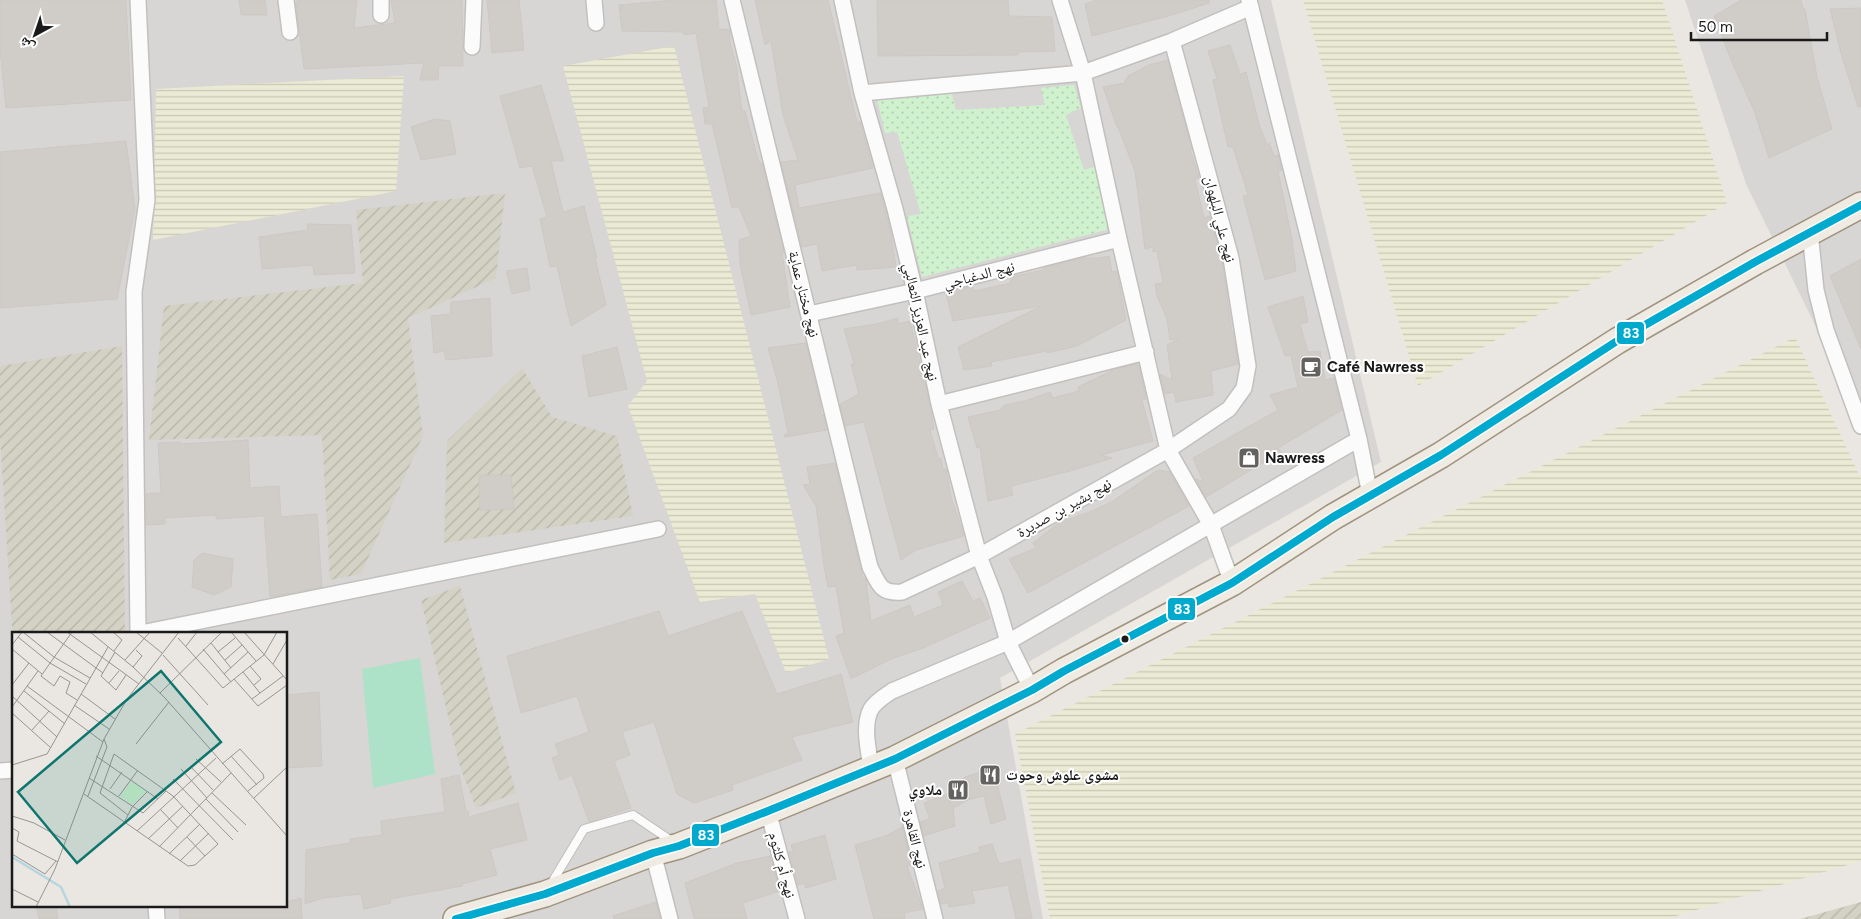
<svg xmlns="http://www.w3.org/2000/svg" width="1861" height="919" font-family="Figtree,'Noto Naskh Arabic',sans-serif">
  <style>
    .residential { fill: #d8d6d4; fill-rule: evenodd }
    .construction { fill: url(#construction-furrows) }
    .farmland { fill: url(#farmland-rules) }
    .park { fill: url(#park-dots) }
    .pitch { fill: #ade2c9 }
    .building { fill: #d0cdc9; stroke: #cdc8c4 }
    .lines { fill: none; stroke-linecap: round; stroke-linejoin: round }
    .lane-casing { stroke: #c2c0be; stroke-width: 10 }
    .street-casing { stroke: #c2c0be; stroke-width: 18 }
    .primary-casing { stroke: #9f9480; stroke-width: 28 }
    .lane { stroke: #fcfbfb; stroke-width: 8 }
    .street { stroke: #fcfbfb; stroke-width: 15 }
    .primary { stroke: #efeae2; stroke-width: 25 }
    .bus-1-casing { stroke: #fff; stroke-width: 11 }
    .bus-1 { stroke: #00a9ce; stroke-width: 8 }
    .bus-dot { fill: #1a1a1a; stroke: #fff; stroke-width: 2 }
    .labels { text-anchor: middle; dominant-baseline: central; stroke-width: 4; stroke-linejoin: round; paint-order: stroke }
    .street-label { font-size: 15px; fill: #1a1a1a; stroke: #fff }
    .poi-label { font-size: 15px; font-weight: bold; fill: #1a1a1a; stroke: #fff; text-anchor: start }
    .inset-river { fill: none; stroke: #b5d6de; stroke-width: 2.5 }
    .inset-road { fill: none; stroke: #979592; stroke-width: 1 }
    .view { fill: #0f766e; fill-opacity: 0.15; stroke: #0f766e; stroke-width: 2.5 }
    .inset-edge { fill: none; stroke: #1a1a1a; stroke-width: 2.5 }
    .line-badge { stroke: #fff; stroke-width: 2 }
    .badge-label { font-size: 14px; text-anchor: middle; font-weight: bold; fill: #fff }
  </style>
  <defs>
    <pattern id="construction-furrows" width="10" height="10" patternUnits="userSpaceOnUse" patternTransform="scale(1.25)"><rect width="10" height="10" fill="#d3d2c4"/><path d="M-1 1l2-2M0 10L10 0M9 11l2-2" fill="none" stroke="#b5b4a8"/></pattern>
    <pattern id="farmland-rules" width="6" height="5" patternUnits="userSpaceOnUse" patternTransform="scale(1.25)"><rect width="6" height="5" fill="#ebead4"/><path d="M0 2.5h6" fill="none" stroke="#c9c8b5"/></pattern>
    <pattern id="park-dots" width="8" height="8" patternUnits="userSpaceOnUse" patternTransform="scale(1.25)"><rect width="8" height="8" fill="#cff1ce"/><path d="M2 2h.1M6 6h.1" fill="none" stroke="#b1ceb0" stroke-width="1.8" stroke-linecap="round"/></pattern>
  </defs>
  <rect width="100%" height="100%" fill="#eae7e2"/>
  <path class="residential" d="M0,0h1271l110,462 -381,216 43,241h-1043zM14,633h272v272h-272z
    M1685,0h176v419l-115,-235z"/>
  <path class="construction" d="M505,193l-9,85 -88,40 15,118 -62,138 -31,6 -8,-145 -173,5 15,-134 199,-23 -7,-73z
    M122,346l3,287h-111v26l-14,-223v-70z
    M522,368l30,49 65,19 16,80 -189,27 3,-102z
    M460,586l56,207 -40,15 -17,-44 -38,-164z
    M1861,902v17h-61z"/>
  <path class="farmland" d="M1303,0h359l65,203 -309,183z
    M674,46l155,613 -43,14 -31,-79 -55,8 -72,-196 19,-25 -84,-315z
    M404,76l-8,115 -243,49 3,-151z
    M1795,337l66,142v382l-195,58h-616l-35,-185z"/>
  <path class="park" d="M1074,85l7,23 -15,7 18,55 13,-4 13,63 -188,48 -15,-61 14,-2 -24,-82 -12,1 -8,-34 75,-5 4,16 89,-5 -4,-17z"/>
  <path class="pitch" d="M420,658l15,116 -62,14 -11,-119z"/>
  <path class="building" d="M0,0h126l5,100 -125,8 -6,-58z
    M239,0h26l2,15h-26z
    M297,0h60l-3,28 41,-5 -4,-23h71l1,66h-24l-1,14h-18l4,-17 -120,6 -8,-66h1z
    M487,0h32l5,50 -32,3z
    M674,0h42l3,29 11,1v12l6,22 6,47h3l14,52h3l22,89h-2l8,55 -39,8 -11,-51 -1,-24 12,-4 -12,-29 -7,1 -20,-84h-7l-2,-16 6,-1 -13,-74 -12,2 -1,-3 -61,-1 -3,-26z
    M755,0h73l29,122h3l13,46 -78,17 4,23 82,-15 10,40 5,34 -39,3 -1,-5 -34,6 -5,-27 -15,3 -21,-85 17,-2 -15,-45 -12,-74 -6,4z
    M877,0h131l1,16 43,1 3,34 -37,1v3l-140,1z
    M1096,0h113v3l-37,12 -80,21 -7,-32z
    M1741,0h60l2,9h2l12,68 15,52 -63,29 -15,-48 -20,-43 -20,-51z
    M1861,8v99h-3l-17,-54 -11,-44z
    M1230,45l10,29 6,-2 13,52 8,21 2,-2 5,13 4,-1 4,15 -4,1 14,68 4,32 -31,9 -22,-84 5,-1 -15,-48h-5l-15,-67 4,-1 -9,-28z
    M1168,60l24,89h-2l9,29 -4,1 9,39 6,-2 12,44 10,72h1l5,32 -27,7 2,24 -37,7 -2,-10 -9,2 -5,-20 12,6 -5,-35 12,-6 -9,1 -3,-21 -10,-23 -2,-12 8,-1 -6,-32 -4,1v-5l-8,2 -10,-78 -17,-44h-1l-14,-40 21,-4 4,-7 21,-11z
    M541,85l23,76h-13l12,51 21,-6 13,52h-2l11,47 -35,21 -14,-60 -7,1 -10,-48 7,-2 -15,-51 -12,2 -20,-72z
    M435,119l15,2 6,33 -35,6 -10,-33z
    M126,141l9,68 -18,90 -117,9v-156z
    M307,224l44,1 4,48 -41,2 -1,-10 -51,4 -3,-32 49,-7z
    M1109,256l3,16 5,-1 9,49 -49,26 -30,7v-2l-56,11 1,4 -28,4 -6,-23 83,-41 -88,15 -7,-27 26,-8 2,5 37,-8 -1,-6 34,-7v-2l38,-10h17z
    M1861,259v90l-31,-73z
    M527,268l3,22 -18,4 -6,-23z
    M1303,296l5,26 -8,2 8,28 12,-1 5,29 9,-2 8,32 -64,38 3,4 -75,45 -11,-18 8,2 -10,-23 85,-48 -8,-15 28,-8 -7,-32 -6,1 -17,-49z
    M490,298l2,58 -46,4 -2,-9 -10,2 -3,-37 19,-2 1,-12z
    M898,318v6l12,-3 22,94 2,14 -4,1 8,28 3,1 2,10h3l5,28 13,39 -48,14 -15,10 -37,-138 -19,4 -5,-22 19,-10 -8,-30h3l-10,-35 33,-5z
    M806,343l14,58 1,14 2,-1 4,16 -42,7 -1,-2 4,-2 -11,-54 -9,-31z
    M617,347l10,42 -38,8 -7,-41z
    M1137,364l2,1 7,34 -4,1 11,41 -52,14 11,3 -38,12 -63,16 2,9 -25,6 -8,-54 -3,1 -9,-31 32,-7 5,-5 23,-5 22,-8 3,6 26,-7 -1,-4 37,-18z
    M248,440l2,48 29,-2 2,31 36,-3 5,73 -52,10 -6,-81 -48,3v-4l-51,3v6l-19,1v-31l15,-1 -3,-50 22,-1v2z
    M835,463l28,116 2,-1 1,3 5,40 39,-16 4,12 29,-12 -5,-13 24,-11 11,20 7,-3 10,20 -67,30 -32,11 -40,20 -15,-43 8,-3 -8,-47 -8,1 -4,-21 -8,-60 -13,-21 7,-1 -3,-17z
    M1158,470l12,2 19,34 -161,87 -19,-34 27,-11 -3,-5 27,-21 30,-10 23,-11z
    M479,475h32l3,34 -34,1z
    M202,553l31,6 -2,28 -17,8 -22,-8 2,-27z
    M659,611l9,25 74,-25 35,83 64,-20 12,48 -61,15 10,23 -70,25 1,5 -39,13 -17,-9 -23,-72 -32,10 8,23 -16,6 17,47 -42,14 -17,-47 -12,5 -8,-22 7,-3 -4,-11 34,-12 -12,-36 -56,17 -14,-57z
    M319,692l3,74 -36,2v-73z
    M993,768l13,51 -15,5 -7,-28 -16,4 -15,8 2,18 -31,10 -4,-14 10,-3 -6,-16 24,-9 17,-17z
    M459,775l7,36h2l1,6 49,-14 9,37 -37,9 7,26 -35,9v2l-72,13 1,4 -27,6 -3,-15 -38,4 -18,6 1,-54 44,-7v-4l32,-4 -1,-14 64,-9 -4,-33z
    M902,827l10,38 -5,1 16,43 -19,4 1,6h-31l-19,-74 33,-10z
    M825,835l11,44 -30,9 -2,-5 -6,2 -9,-33 4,-1 -2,-6z
    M992,844l7,20 21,-5 12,60h-16l-8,-34 -36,6 3,12 -26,4 -1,-4 -7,1 -3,-13 7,-3 -6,-25 41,-11 -1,-5z
    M770,856l10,35 -37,12 4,16h-53l-9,-36 52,-20z
    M301,898l1,21h-122l-1,-14h107v-3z
    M656,902l4,17h-46l-1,-3z
    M36,905h20l2,14h-19z"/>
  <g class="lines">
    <g class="lane-casing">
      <path id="lane" d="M551,884l33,-55 49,-14 40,27"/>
    </g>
    <g class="street-casing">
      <path id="street" d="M138,0l9,200 -13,92 4,341
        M286,0l4,32
        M594,0l2,23
        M732,0l138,567c9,17 10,27 32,25l77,-36 189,-106 61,-41 15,-21 4,-22 -17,-108 -59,-217
        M842,0l20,93 33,116 20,82 24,113 40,152 16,41 13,45 24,48
        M1060,0l23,73 36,166 49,211 43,75 21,58
        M1249,0l110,439 11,56
        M381,15v-15
        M472,47l2,-47
        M862,93l221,-20 89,-32 79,-34
        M1810,232l6,58 10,40 35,96
        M809,314l106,-23 204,-52
        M939,404l207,-52
        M141,633l517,-104
        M895,759l40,160
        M871,769c-2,-18 -9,-43 0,-60 5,-8 14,-13 21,-18l116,-49 351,-203
        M0,771l14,-1
        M768,811l29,108
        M653,853l17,66
        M156,905l1,14"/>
    </g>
    <g class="primary-casing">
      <path id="primary" d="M456,919l89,-25 108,-41 26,-7 89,-35 127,-52 137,-69 32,-19 168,-88 101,-66 108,-62 176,-114 138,-79 106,-57"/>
    </g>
    <use href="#lane" class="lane"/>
    <use href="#street" class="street"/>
    <use href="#primary" class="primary"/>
    <g class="bus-1-casing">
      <path id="bus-1" d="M456,919l89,-25 108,-41 26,-7 89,-35 127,-52 137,-69 32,-19 168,-88 101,-66 108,-62 176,-114 138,-79 106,-57"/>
    </g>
    <use href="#bus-1" class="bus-1"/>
  </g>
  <defs>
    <g id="cafe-square" transform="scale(1.125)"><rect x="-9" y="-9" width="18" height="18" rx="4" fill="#636260" stroke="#fff"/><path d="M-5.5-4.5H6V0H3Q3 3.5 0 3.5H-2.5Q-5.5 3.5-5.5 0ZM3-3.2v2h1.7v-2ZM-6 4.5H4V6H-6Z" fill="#fff"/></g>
    <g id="shop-square" transform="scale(1.125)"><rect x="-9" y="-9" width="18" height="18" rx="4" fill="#636260" stroke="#fff"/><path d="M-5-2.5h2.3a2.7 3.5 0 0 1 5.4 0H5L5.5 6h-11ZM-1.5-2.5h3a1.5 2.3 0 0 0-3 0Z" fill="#fff"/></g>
    <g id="restaurant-square" transform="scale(1.125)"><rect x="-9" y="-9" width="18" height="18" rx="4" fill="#636260" stroke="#fff"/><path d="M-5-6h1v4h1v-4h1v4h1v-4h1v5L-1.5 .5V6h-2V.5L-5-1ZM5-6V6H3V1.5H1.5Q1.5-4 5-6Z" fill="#fff"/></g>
  </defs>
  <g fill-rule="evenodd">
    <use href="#cafe-square" x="1311" y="367"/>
    <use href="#shop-square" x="1249" y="458"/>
    <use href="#restaurant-square" x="990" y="775"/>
    <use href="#restaurant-square" x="958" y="790"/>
  </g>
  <circle class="bus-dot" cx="1125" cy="639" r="4.5"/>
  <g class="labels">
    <g class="street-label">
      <text transform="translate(1220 219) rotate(76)">نهج علي البلهوان</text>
      <text transform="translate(979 275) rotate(-14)">نهج الدغباجي</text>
      <text transform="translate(804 294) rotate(76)">نهج مختار عماية</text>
      <text transform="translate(921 322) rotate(78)">نهج عبد العزيز الثعالبي</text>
      <text transform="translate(1064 508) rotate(-29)">نهج بشير بن صديرة</text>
      <text transform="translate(915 839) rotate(76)">نهج القاهرة</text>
      <text transform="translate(782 865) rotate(75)">نهج أم كلثوم</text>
    </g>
    <g class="poi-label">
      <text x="1327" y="367">Café Nawress</text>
      <text x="1265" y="458">Nawress</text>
      <text x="1006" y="775">مشوى علوش وحوت</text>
      <text x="942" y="790" text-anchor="end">ملاوي</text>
    </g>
  </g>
  <g transform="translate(12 632)">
    <rect width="275" height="275" fill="#eae7e2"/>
    <path d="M120,149l15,10 -15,14 -12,-9z" fill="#cff1ce"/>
    <path class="inset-river" d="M0,225l49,30 9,20"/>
    <path class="inset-road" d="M11,0l31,25 36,21M35,0l56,41M55,0l72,52M60,0l-31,44 13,10 6,-10 10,6 -4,11 11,7M78,0l43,35 32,31 122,138M101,0l9,8 -8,11M124,0l26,21M219,0l25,29M232,0l43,48M6,5l32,26 36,21M166,6l45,50 41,-33 13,-23M199,11l20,25M0,13l10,-13M174,14l11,-14M0,17l30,25M191,17l28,33M103,20l-14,24 15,14 10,-15M206,20l17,-14M151,23l45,50M113,28l25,-28M213,28l17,-15M261,32l14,-24M238,34l11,13 -7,6M121,35l9,-11 -6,-6M231,40l17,21M212,42l24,-22M222,47l24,27 29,-21M97,51l10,-12M0,53l17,-22M15,54l76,56M12,59l41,33M148,61l62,-61M69,62l34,25M0,64l45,41M240,67l31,-23M62,73l35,24M0,75l26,-36M0,81l39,35M20,98l17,-19M124,112l33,-42M84,124l62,43M219,124l26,29M184,127l25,23M210,132l18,-15 23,25 1,4 -16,13M0,133l35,-11 61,-107M178,134l23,24M169,137l26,29M77,146l54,35 23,-22M161,147l60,61M98,157l12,-17M200,161l34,32M72,162l104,72 7,-1 23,-21 -45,-48 -59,-42 -14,39 28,22M76,164l19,-49 -3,-8M107,164l19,-26M242,166l33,-31M194,167l32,33M148,177l18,19M0,184l22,7 31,17M112,191l8,-16 16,-16M0,196l7,4 -2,9 41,21M125,199l79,-73M175,205l18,19M136,207l35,-33M147,215l72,-74M0,222l33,20 11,-13M157,222l31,-30M168,229l29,-28M0,257l26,13M24,275l19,-38 49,-130 23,-40 52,-67"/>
    <path class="view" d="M149,39l60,71 -144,121 -59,-71z"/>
    <rect width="275" height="275" class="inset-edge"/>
  </g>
  <g class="line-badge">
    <rect x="1616" y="321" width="29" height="24" rx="5" fill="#00a9ce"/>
    <rect x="1167" y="597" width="29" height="24" rx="5" fill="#00a9ce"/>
    <rect x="691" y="823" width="29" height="24" rx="5" fill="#00a9ce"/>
  </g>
  <g class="badge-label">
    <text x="1631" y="338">83</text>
    <text x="1182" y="614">83</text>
    <text x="706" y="840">83</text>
  </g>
  <g transform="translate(35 35) rotate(220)" stroke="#ffffff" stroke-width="4" paint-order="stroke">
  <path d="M0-4L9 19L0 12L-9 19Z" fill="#1a1a1a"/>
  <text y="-8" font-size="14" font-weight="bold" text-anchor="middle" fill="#1a1a1a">ش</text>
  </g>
  <path d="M1691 32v8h136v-8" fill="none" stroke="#1a1a1a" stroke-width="2.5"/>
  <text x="1698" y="32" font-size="15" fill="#1a1a1a" stroke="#ffffff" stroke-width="4" paint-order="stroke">50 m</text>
</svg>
